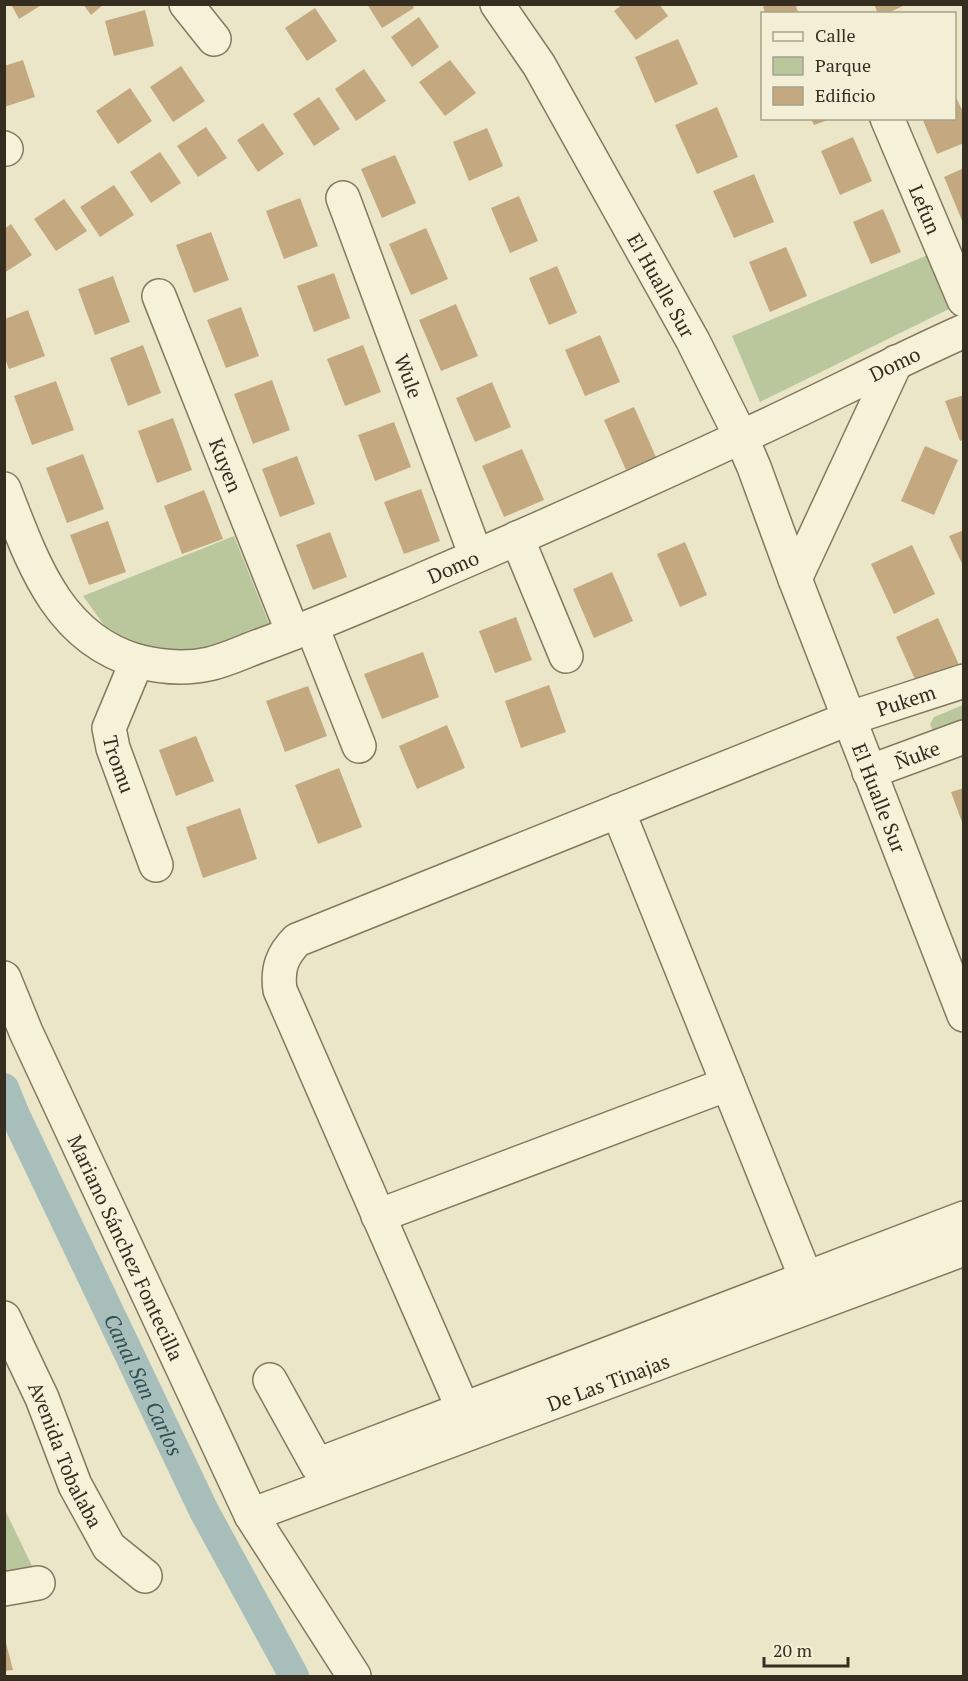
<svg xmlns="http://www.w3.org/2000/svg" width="968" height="1681" font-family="'PT Serif',serif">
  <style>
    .green { fill: #bac79c }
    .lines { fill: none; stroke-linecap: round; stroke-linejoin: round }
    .canal { stroke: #a8bebb; stroke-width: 30 }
    .building { fill: #c4a980 }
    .minor-casing { stroke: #84795e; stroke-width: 36 }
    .minor { stroke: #f5f2d9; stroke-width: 33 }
    .labels { text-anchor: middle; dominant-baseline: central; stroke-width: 4.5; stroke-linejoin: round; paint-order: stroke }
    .street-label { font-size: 20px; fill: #352e20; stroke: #f2efd6 }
    .water-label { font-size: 21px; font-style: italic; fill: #315054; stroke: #f2efd6 }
  </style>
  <rect width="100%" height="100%" fill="#eae6c7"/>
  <path class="green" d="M928,255l21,54 -189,93 -28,-66z
    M234,536l36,90 -75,28 -54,-6 -37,-23 -21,-29z
    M963,705v16l-24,10 -7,-2 -2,-5 4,-7z
    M5,1510l29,60 -29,6z"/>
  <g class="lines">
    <path class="canal" id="s1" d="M4,1088l11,27 189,396 90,165"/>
  </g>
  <path class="building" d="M11,4h32l-24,15z
    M83,4h21l-13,11z
    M367,4h45l2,4 -32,20z
    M623,4h36l9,12 -32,24 -22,-29z
    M768,4h27l4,10h-33l-3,-7z
    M874,4h33l-21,10h-8z
    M315,8l22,33 -30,20 -22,-33z
    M145,10l9,36 -40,10 -9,-35z
    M419,17l20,30 -27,20 -21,-30z
    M678,39l20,45 -43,19 -20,-46z
    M23,60l12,37 -31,10v-41z
    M450,60l26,33 -31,23 -26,-34z
    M181,66l24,35 -32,21 -23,-35z
    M364,69l22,32 -30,20 -21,-32z
    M130,88l22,33 -34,23 -22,-33z
    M954,93l10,21v29l-27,11 -15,-36h32z
    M319,97l21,32 -26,17 -21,-32z
    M717,107l21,50 -41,17 -22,-49z
    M811,119h20l-17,6z
    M263,123l21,31 -26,18 -21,-32z
    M206,127l21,31 -29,19 -21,-31z
    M487,128l16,38 -34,15 -16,-39z
    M853,137l19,44 -32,14 -19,-44z
    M160,152l21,31 -30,20 -21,-31z
    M395,155l21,48 -34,15 -21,-49z
    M964,168v55h-1l-19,-46z
    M754,174l20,48 -40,16 -21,-47z
    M114,185l20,30 -34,22 -20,-30z
    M519,196l19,45 -28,12 -19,-45z
    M300,198l18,48 -34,13 -18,-48z
    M64,199l23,32 -31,20 -22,-32z
    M883,209l18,43 -30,12 -18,-42z
    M11,224l21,31 -28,18v-44z
    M426,228l22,51 -37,16 -22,-51z
    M211,232l18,48 -35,13 -18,-48z
    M786,247l21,49 -37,16 -21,-50z
    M557,266l20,47 -28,12 -20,-47z
    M334,273l16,45 -36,14 -17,-46z
    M113,276l17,46 -35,13 -17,-46z
    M456,304l22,52 -37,15 -22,-51z
    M241,307l18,49 -33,12 -19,-48z
    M28,310l17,46 -36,13 -4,-10v-40z
    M600,335l20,47 -35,14 -20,-46z
    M143,345l18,48 -33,13 -18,-48z
    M363,345l18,47 -36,14 -18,-47z
    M272,380l18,50 -37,14 -19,-50z
    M56,381l18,49 -42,15 -18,-49z
    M492,382l19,45 -36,15 -19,-44z
    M964,395v45l-4,1 -15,-40z
    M634,407l22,50 -30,13 -22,-50z
    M173,418l19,52 -35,13 -19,-52z
    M394,422l17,45 -36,14 -17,-46z
    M925,446l33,14 -24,55 -33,-14z
    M522,449l22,51 -40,17 -22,-51z
    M83,454l21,55 -37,14 -21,-55z
    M297,456l18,48 -35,13 -18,-48z
    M421,489l19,52 -36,13 -20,-52z
    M204,490l19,49 -41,15 -18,-48z
    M108,521l18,51 -37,13 -19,-50z
    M964,530v38l-15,-32z
    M330,532l17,45 -34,13 -17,-45z
    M685,542l22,53 -27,12 -23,-53z
    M912,545l23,49 -41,20 -23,-50z
    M612,572l21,49 -39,17 -21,-49z
    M516,617l16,43 -37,13 -16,-42z
    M938,618l22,49 -42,19 -22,-49z
    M423,652l16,45 -57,22 -18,-45z
    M549,685l17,47 -45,16 -16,-47z
    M308,686l19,50 -42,16 -19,-51z
    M447,725l18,43 -48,21 -18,-43z
    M196,736l18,45 -38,15 -17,-46z
    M339,768l23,59 -44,17 -23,-59z
    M964,788v37h-1l-12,-33z
    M240,808l17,51 -54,19 -17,-51z
    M4,1635l9,35 -9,1z"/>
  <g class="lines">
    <g class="minor-casing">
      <g id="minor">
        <path d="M186,4l28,35"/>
        <path id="s2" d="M497,4l42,61 154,276 48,96 13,30 41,112 169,436"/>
        <path id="s3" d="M887,118l77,182"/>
        <path d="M4,148l2,1"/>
        <path id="s4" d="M343,198l133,358"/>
        <path id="s5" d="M159,296l134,337"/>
        <path id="s6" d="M4,489c28,71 52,148 133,172 23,6 49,8 72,3 18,-4 36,-13 53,-19 54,-20 105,-42 157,-64 107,-46 214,-94 320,-143 75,-34 149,-73 225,-107"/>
        <path d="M517,538l49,118"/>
        <path d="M795,579l101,-217"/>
        <path d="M312,627l47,119"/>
        <path id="s7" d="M137,661l-28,67 4,20 43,117"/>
        <path id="s8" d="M869,772l95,-35"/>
        <path d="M618,811l188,467"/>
        <path id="s9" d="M4,978l22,54 225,483 103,161"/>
        <path d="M378,1216l350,-132"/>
        <path id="s10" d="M4,1318l38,80 33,87 34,62 36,29"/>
        <path d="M270,1380l47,85 647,-247"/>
        <path id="s11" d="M463,1409l-183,-419c-3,-21 2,-35 17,-50l553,-222 114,-37"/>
        <path id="s12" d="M251,1515l713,-266"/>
        <path d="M4,1589l34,-6"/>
      </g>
    </g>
    <use href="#minor" class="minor"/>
  </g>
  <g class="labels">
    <g class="street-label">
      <text stroke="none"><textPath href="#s3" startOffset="99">Lefun</textPath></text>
      <text stroke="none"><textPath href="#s2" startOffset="326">El Hualle Sur</textPath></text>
      <text stroke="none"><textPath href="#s6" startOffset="1048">Domo</textPath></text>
      <text stroke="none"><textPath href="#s4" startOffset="190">Wule</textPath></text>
      <text stroke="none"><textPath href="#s5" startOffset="182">Kuyen</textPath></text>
      <text stroke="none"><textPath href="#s6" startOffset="562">Domo</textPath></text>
      <text stroke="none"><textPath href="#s11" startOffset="1167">Pukem</textPath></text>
      <text stroke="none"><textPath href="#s8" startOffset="51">Ñuke</textPath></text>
      <text stroke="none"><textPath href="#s7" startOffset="110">Tromu</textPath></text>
      <text stroke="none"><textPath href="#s2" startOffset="884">El Hualle Sur</textPath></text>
      <text stroke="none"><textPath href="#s9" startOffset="296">Mariano Sánchez Fontecilla</textPath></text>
      <text stroke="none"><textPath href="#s12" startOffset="381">De Las Tinajas</textPath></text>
      <text stroke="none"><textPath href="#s10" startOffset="150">Avenida Tobalaba</textPath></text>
    </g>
    <g class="water-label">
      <text stroke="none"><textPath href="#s1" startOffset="328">Canal San Carlos</textPath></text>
    </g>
  </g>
  <rect width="968" height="1681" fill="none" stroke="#352e20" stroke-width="12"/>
  <rect x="761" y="12" width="195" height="108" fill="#f2efd6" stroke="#a6a28d" stroke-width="1.5"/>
  <rect x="773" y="32" width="30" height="9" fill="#f5f2d9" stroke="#a6a28d" stroke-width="1.5"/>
  <text x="815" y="42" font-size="18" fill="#352e20">Calle</text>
  <rect x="773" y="57" width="30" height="18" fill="#bac79c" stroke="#a6a28d" stroke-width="1.5"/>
  <text x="815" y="72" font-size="18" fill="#352e20">Parque</text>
  <rect x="773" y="87" width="30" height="18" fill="#c4a980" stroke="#a6a28d" stroke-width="1.5"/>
  <text x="815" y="102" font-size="18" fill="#352e20">Edificio</text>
  <path d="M764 1657v9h84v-9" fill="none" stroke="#352e20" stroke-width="3"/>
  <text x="773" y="1657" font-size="18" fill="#352e20" stroke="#f2efd6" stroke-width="4.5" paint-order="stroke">20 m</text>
</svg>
